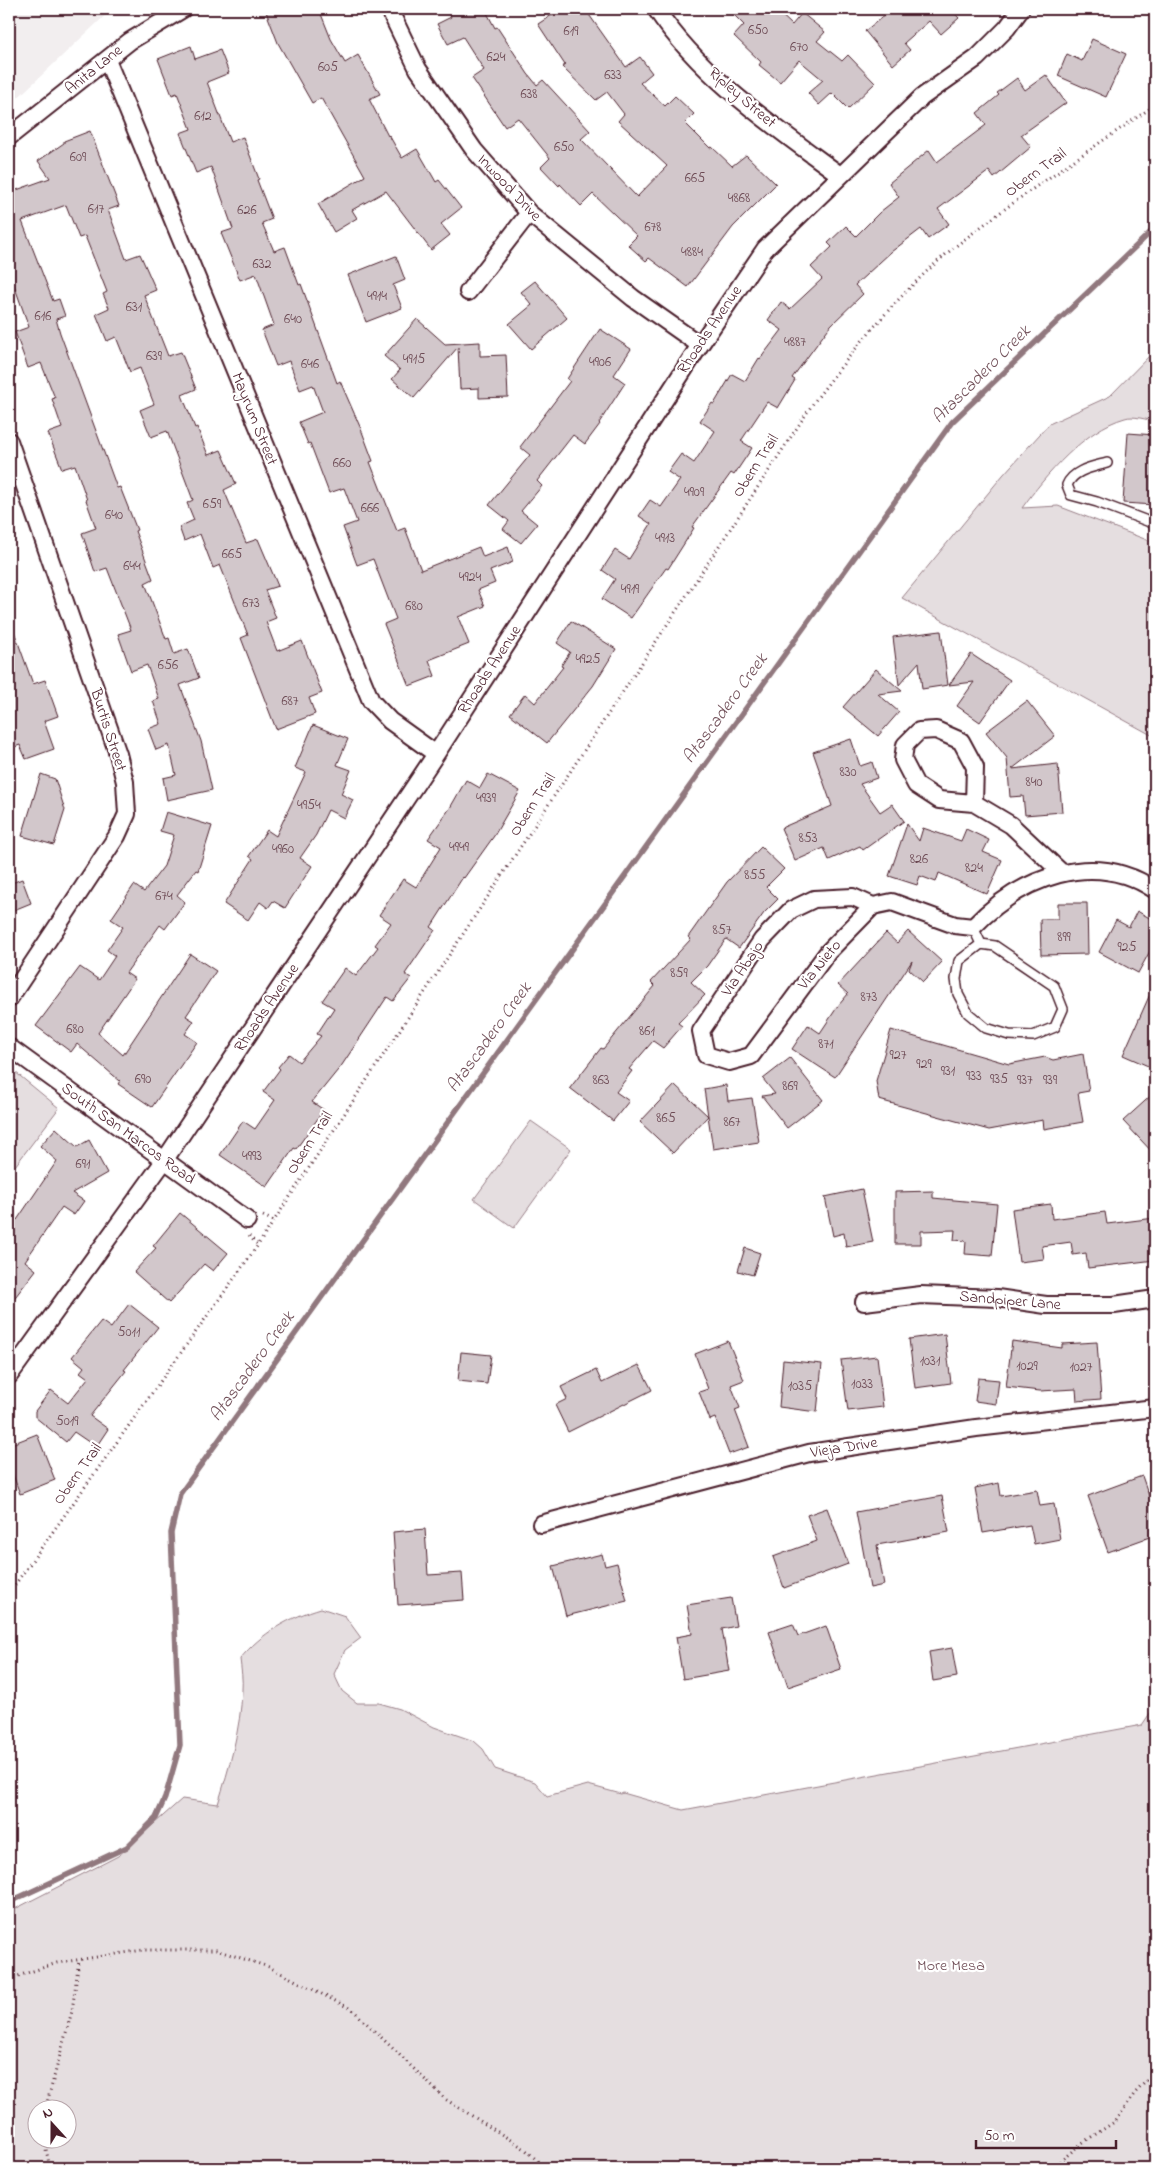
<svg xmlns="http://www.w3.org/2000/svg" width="1164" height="2177" font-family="'Indie Flower',sans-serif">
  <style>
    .built { fill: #f2eeef }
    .green { fill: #e5dee0; stroke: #987e86; fill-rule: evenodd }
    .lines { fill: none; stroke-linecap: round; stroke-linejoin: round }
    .stream { stroke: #91787e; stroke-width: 5.5 }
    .building { fill: #d2c7cb; stroke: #4a1f2b }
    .lane-casing { stroke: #4a1f2b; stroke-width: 12 }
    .street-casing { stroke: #4a1f2b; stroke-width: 20 }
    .path { stroke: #4a1f2b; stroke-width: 3; stroke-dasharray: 1 4; stroke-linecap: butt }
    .lane { stroke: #fff; stroke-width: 9 }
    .street { stroke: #fff; stroke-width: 16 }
    .labels { text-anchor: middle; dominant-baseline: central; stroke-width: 4.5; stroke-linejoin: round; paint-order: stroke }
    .number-label { font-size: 14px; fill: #6c4953 }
    .street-label { font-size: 16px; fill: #4a1f2b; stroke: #fff }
    .park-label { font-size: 16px; fill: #714f58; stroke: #fff }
    .water-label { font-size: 18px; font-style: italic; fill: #74535c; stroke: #fff }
  </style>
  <rect width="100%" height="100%" fill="#fff"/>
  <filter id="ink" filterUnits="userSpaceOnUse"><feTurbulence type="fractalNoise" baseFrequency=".02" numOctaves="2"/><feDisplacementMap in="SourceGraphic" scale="10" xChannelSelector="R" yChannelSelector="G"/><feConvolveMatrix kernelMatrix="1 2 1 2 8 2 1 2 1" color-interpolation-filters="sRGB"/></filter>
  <g filter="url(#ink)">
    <path class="built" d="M9,9h103l-103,97z"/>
    <path class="green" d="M1155,350v71c-8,-1 -22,-6 -30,-3 -40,11 -80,58 -103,90l36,-2 97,37v194l-253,-139 101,-123 46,-51 61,-28z
      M9,1067l50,41 -50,66z
      M531,1121l40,28 -57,79 -40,-29z
      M321,1608l24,8 16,22 -16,12 -11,24 8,17 15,12h22l21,6 34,18 40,14 9,8 12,20 40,13 12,14 41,-11 33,9 2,-1 60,17 459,-85 13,-19v462h-1146v-256l109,-56 64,-57 36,5c11,-36 23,-76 24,-114 1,-10 -1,-21 -2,-31 21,-26 50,-42 81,-51zM38,2110h30v30h-30z"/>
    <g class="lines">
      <path class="stream" d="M9,1902l118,-55 29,-29 9,-20 15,-53 -9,-212 9,-39 772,-1072 203,-194"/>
    </g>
    <path class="building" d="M265,9h54l12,30 14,24 13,-8 22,39 -11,5 19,37 1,-1 13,23 15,-9 19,33 3,-2 22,28 -20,16 9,11 -19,15 -45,-59 -34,19 5,8 -23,14 -16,-28 47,-28 -44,-78 -9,5 -34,-60z
      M447,9h38l10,19 2,-1 31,47 9,11 6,-5 47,51 -9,8 56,58 30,-31 -49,-45 6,-7 -17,-22 -11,8 -34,-33 3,-2 -27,-41 23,-15h24l41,58 14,-10 12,16 -12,10 25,23 10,-10 19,18 -9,9 25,25 2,-1 20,19 14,-11 30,29 -43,43 -45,60 -39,-29 -3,3 -18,-16 9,-9 -44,-42 -12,12 -21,-22 -1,2 -18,-19 9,-9 -32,-40 -13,9 -33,-49 12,-8 -21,-33 -15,7 -11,-20 14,-7z
      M728,9h47l17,16 10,-12 23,19 -8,9 25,20 6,-6 27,28 -27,26 -16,-16 -13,12 -11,-12 15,-13 -24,-20 -19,22 -21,-17 2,-3 -27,-26 10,-11z
      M892,9h59l8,9 -18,16 -12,-13 -25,22 6,7 -17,15 -28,-34z
      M1092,39l34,15 -20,43 -48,-21 9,-22 15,7z
      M191,46l4,13 25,-9 9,23 -22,9 23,60 13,-5 16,42 -2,1 15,39 -10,4 12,28 11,-4 14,38 2,-1 36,99 3,-2 21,48 12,32 -3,1 27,69 8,-3 16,42 58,-23 4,10 25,-10 5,15 -23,9 5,12 -17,7 7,16 -27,11 11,27 -40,16 6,16 -26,10 -25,-62 12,-5 -23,-60 -16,6 -14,-38 14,-5 -13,-34 -15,5 -19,-50 -2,1 -9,-22 24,-10 -10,-27 -13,5 -11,-29 -13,5 -14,-36 12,-5 -18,-51 -16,6 -19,-47 12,-4 -22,-62 -15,6 -16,-40 11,-4 -14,-36 -5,2 -14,-36z
      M1046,75l20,28 -45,32 10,12 -37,31 -5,-7 -51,38 11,15 -21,15 -7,-10 -30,23 -36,33 8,9 -32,31 -39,53 3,2 -17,28 -11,-6 -26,39 11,7 -18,27 -3,-2 -39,54 2,1 -26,41 -2,-1 -35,50 -29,-19 13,-20 -13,-9 13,-20 14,9 22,-35 -12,-8 11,-16 11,7 19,-27 -12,-8 13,-18 13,9 21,-32 -15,-10 12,-18 2,1 18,-30 13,7 14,-23 1,1 22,-29 -14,-10 13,-18 9,7 32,-30 -11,-12 21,-20 -4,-4 18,-17 10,10 24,-24 19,-15 -10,-14 40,-33 8,12 49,-37 -9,-12 22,-18 -2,-2 20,-15 8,12z
      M90,131l29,75 -11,4 18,49 14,-5 16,36 -12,5 24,61 13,-4 15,37 -14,6 13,33 2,-1 11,28 13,-5 15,34 -12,6 22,53 12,-4 20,47 -13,4 11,28 -10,4 11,29 25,-10 20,52 -13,5 6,16 -39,15 -35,-91 7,-3 -28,-70 -7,3 -13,-34 -16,7 -5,-14 15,-7 -7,-17 6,-3 -26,-69 -16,6 -11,-27 14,-6 -14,-36 -10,4 -14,-35 -9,4 -11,-27 13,-6 -6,-14 4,-2 -22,-56 -6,2 -13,-33 -44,16 31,80 6,-2 6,17 -9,3 4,14 57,155 3,-1 17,43 -2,1 18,48 -8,4 21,56 3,-1 5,16 14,-5 11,29 -19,7 21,56 11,49 -45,10 -4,-22 13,-3 -7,-30 -13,5 -8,-21 13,-5 -8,-23 6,-2 -12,-34 -16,6 -13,-37 13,-4 -24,-62 -12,4 -13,-39 14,-5 -10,-28h1l-12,-35 -13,4 -14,-36 14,-5 -10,-29 3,-1 -14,-35 -13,5 -13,-36 14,-5 -20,-56v-82l2,3 39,-14 -12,-17 26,-18v-2z
      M396,256l9,24 -12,5 9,23 -36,14 -18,-47z
      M535,281l32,37 -36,31 -22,-25 23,-19 -11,-13z
      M417,319l28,25 35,-2v14l26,-1 2,42 -29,1v-10l-19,1 -2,-42 -44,51 -22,-19 8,-9 -16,-14z
      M600,329l31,20 -17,26 11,8 -26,40 1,1 -15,20 -12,-9 -36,46 5,5 -21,25 16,13 -16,19 -18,-14 6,-8 -20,-16 41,-50 -10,-8 50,-66 -3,-2z
      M1128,433l27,2v70l-32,-2z
      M571,621l45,28 -23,37 -46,57 -37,-29 15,-20 10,9 28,-36 -2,-1 9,-14 -13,-9z
      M11,623l22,61 12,-4 13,36 -14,5 10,28 -28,10 -6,-14 -11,4v-125z
      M941,631l7,54 -26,4 -3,-27 -20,23 -6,-48z
      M971,654l39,26 -30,42 -23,-16 17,-24 -25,3z
      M876,669l26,22 -24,3 21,18 -21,24 -35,-29z
      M1027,701l28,35 -43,33 46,-5 4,48 -37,3 -2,-19 -13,1 -3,-39 -21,-26z
      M313,725l35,14 -11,26 14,5 -10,24 12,6 -9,18 -16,-8 -12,25 -16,23 12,8 -27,42 -12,-7 -5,7 -8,-6 -12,18 -24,-16 29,-45 -4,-3 18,-26 9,6 30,-64 -11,-4z
      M851,739l9,27 12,-4 5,16 -17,6 20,28 12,-8 12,17 -41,29 -3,-4 -31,14 -5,-12 -29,13 -14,-33 51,-22 -19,-54z
      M41,774l14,5 10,31 -11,35 -32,-9z
      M488,774l32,17 -26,45 -30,42 -1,-1 -32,50 4,3 -30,44 6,4 -18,23 -6,-4 -45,68 -30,37 12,8 -28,39 -2,-1 -27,39 -47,-32 23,-34 12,8 20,-29 -12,-8 17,-23 -2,-2 11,-13 10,8 22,-26 -4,-2 17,-26 -12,-7 23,-33 11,8 22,-29 -3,-2 16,-22 -12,-8 24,-36 13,8 25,-40 -13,-8 22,-31 16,-28 14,8z
      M166,812l46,14 -14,45 -2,-1 -19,25 8,7 -20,27 -5,-4 -34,48 9,6 -37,54 25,22 67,-101 26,17 -30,45 8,5 -9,13 12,8 -45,65 -34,-23 2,-3 -43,-37 -6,8 -35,-26 44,-59 19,13 16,-24 -8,-6 16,-23 -12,-8 23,-34 10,7 20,-26 10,-31 -14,-4z
      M907,824l12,17 4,-13 38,13 5,-12 23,11 -6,12 19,8 -15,34 -48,-21 -3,9 -16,-6 -3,9 -28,-9z
      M761,847l23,22 -18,18 12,12 -14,14 -25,35 -13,-9 -19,27 -16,16 14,13 -27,28 4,3 -19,22 -10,-7 -24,28 3,2 -16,21 13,9 -16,20 -43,-33 31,-40 2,1 52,-63 -4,-4 40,-43 -3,-2 39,-55z
      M22,879l9,24 -22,9v-28z
      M1058,903h29l1,51 -47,1 -1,-36h18z
      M1137,911l18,10v21l-17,31 -39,-21 17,-32 13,7z
      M908,931l34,31 -19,20 -14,-13 3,-8 -77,116 -43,-28 16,-24 12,8 18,-27 10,-12 -10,-9 48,-52 11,10z
      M1155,983v86l-32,-14z
      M891,1030l118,34 36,-7 8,3 30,-6 6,37 -11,2 5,29 -39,7 -1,-9 -54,10 -110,-30 -3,-19z
      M790,1058l33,42 -36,28 -25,-32 13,-2 -12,-15z
      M675,1085l33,31 -4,-27 22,-4 2,16 24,-3 7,44 -46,7 -5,-33 -35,37 -33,-31z
      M1155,1092v63l-32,-34z
      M56,1128l21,19 12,-7 18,33 -35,20 12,8 -10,14 -12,-8 -37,54 11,9 -27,35v-91l8,6 40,-59 -17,-15z
      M862,1189l11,53 -27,5 -2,-14 -11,3 -8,-39z
      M933,1191v7l64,6 -5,52 -27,-2 1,-13 -12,-1 1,-10 -34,1v13h-26v-52z
      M1051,1204l1,15 53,-7 2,12 48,-6v42l-67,8 -2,-15 -13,2 -2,-13 -29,4 2,13 -25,3 -7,-53z
      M180,1213l48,40 -15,18 -9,-7 -35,39 -35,-31 22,-24 -3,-2z
      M745,1248l15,5 -7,22 -15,-4z
      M129,1304l29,23 -34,43 2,1 -36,45 18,13 -12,18 -22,-15 -8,10 -31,-25v-6l16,-21 17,13 20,-25 -8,-6 4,-5 -12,-10 29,-36 10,7z
      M945,1334l6,49 -36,5 -6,-49z
      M728,1341l16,39 -13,5 9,23 -5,2 14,37 -20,7 -14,-36 -5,2 -11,-28 9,-3 -13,-35z
      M1012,1341l50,7v-4l35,-2 4,57 -24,2 -1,-12 -36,2 -34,-4z
      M461,1352l30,3 -4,29 -29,-3z
      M877,1356l6,51 -35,4 -7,-51z
      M783,1360l39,4 -5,48 -38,-5z
      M639,1365l13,25 -84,42 -13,-27 12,-6 -6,-12 35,-17 6,13z
      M978,1378l21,2 -3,24 -21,-3z
      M37,1434l18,46 -35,14 -11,-30v-19z
      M1142,1476l13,37v22l-47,17 -20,-56z
      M999,1483l2,13 36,-6 3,16 14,-2 6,35 -26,5 -4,-19 -47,8 -8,-45z
      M942,1496l7,36 -72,13 7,40 -14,3 -14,-76z
      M827,1508l21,56 -64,24 -11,-31 44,-16 -10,-26z
      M425,1529l3,46 34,-2 2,27 -66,5 -5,-73z
      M602,1554l3,12 12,-3 10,38 -61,15 -13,-50z
      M731,1598l5,28 -14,3 7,42 -46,8 -7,-42 16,-3 -5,-29z
      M793,1624l5,12 28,-10 15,43 -53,18 -19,-55z
      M952,1648l5,29 -24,4 -4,-29z"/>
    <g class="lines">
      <g class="lane-casing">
        <path id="lane" d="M1107,463c-14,4 -34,7 -40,22l4,10 26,7 58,22
          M973,927l8,17 -22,17 -3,18 2,15 10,19 18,15 23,7 24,1 22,-9 8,-18 -9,-23 -59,-40 -14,-2"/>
      </g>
      <g class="street-casing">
        <path id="street" d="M389,9l29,60 56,81 55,63 104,85 67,47
          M656,9c45,68 119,118 184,166
          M107,60l264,641 19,20 46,33
          M9,137l121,-96 53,-32
          M468,292l61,-79
          M9,441l109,313 7,28 2,32 -10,22 -108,163
          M974,803l1,-36 -14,-26 -25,-11 -17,1 -14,14 -2,15 13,25 23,15 35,3 37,22 50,47
          M873,906l-20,-9 -39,2 -23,11 -29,30 -61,91 5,24 23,7 22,-6 77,-104 45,-46 19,-4 63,23 18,2c47,-49 120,-79 182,-37
          M9,1047l238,173
          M864,1302l57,-7 76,3 49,7h68l41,-6
          M9,1376l155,-215 272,-407 264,-409 65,-96 157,-152 55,-39 30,-30 14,-19
          M541,1524l268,-71 167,-25 179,-20"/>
      </g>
      <path class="path" d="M263,1216l11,5
        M249,1236l9,9
        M9,1593l249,-348 556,-843c41,-54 84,-108 137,-152 65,-52 136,-98 204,-145
        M9,1979l48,-16 86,-13h73l53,17 84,43 92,89 80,50 20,19
        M45,2110l27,-99 7,-51
        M44,2140l6,28
        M1046,2168l12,-5 24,-20 34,-22 18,-27 21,-22"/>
      <use href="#lane" class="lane"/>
      <use href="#street" class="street"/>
    </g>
  </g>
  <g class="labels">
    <g class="number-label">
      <text x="758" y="30">650</text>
      <text x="571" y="31">619</text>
      <text x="799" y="47">670</text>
      <text x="496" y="57">624</text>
      <text x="328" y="67">605</text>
      <text x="613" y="75">633</text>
      <text x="529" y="94">638</text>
      <text x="203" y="116">612</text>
      <text x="564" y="147">650</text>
      <text x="78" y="157">609</text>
      <text x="695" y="178">665</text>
      <text x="739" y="198">4868</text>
      <text x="96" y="209">617</text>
      <text x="247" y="210">626</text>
      <text x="653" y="227">678</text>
      <text x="692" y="252">4884</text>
      <text x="262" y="264">632</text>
      <text x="377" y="296">4914</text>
      <text x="134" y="307">631</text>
      <text x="43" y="316">616</text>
      <text x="293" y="319">640</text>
      <text x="795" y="342">4887</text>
      <text x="154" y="356">639</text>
      <text x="414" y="359">4915</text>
      <text x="600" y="362">4906</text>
      <text x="310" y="364">646</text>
      <text x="342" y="463">660</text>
      <text x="694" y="492">4909</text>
      <text x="212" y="504">659</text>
      <text x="370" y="508">666</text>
      <text x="114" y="515">640</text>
      <text x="665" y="538">4913</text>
      <text x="232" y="554">665</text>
      <text x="132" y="566">644</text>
      <text x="470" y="577">4924</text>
      <text x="630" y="589">4919</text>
      <text x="251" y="603">673</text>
      <text x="414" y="606">680</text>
      <text x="588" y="659">4925</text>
      <text x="168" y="665">656</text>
      <text x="290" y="701">687</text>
      <text x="848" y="772">830</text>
      <text x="1034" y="782">840</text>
      <text x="486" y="798">4939</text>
      <text x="309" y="805">4954</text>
      <text x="808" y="838">853</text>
      <text x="459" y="847">4949</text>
      <text x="283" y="849">4960</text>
      <text x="919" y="859">826</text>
      <text x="974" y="868">824</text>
      <text x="755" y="875">855</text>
      <text x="164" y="896">674</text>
      <text x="722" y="930">857</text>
      <text x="1064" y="937">899</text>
      <text x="1127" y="947">925</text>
      <text x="679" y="973">859</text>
      <text x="869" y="997">873</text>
      <text x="75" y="1029">680</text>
      <text x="647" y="1031">861</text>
      <text x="826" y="1044">871</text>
      <text x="898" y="1055">927</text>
      <text x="924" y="1064">929</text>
      <text x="948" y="1071">931</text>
      <text x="974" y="1076">933</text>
      <text x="143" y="1079">690</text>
      <text x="999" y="1079">935</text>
      <text x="601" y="1080">863</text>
      <text x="1025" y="1080">937</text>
      <text x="1050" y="1080">939</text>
      <text x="790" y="1086">869</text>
      <text x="666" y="1118">865</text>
      <text x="732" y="1122">867</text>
      <text x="252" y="1156">4993</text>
      <text x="83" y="1164">691</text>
      <text x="129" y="1332">5011</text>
      <text x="930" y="1361">1031</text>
      <text x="1027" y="1366">1029</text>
      <text x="1081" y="1367">1027</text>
      <text x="862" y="1384">1033</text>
      <text x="800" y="1386">1035</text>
      <text x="67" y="1421">5019</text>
    </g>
    <g class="street-label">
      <text transform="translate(94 70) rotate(-39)">Anita Lane</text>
      <text transform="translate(742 98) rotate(41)">Ripley Street</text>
      <text transform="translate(1036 173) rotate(-36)">Obern Trail</text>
      <text transform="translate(509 188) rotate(47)">Inwood Drive</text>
      <text transform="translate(710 330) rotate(-56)">Rhoads Avenue</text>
      <text transform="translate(254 419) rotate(68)">Mayrum Street</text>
      <text transform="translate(756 466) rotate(-57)">Obern Trail</text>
      <text transform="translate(490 670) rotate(-57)">Rhoads Avenue</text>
      <text transform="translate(108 730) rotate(72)">Burtis Street</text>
      <text transform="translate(533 805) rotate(-57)">Obern Trail</text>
      <text transform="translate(820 965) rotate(-51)">Via Nieto</text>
      <text transform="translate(743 969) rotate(-56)">Via Abajo</text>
      <text transform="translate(267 1008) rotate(-56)">Rhoads Avenue</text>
      <text transform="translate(128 1134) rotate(36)">South San Marcos Road</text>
      <text transform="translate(310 1143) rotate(-57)">Obern Trail</text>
      <text transform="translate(1010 1301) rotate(5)">Sandpiper Lane</text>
      <text transform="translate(844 1448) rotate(-9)">Vieja Drive</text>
      <text transform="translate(78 1474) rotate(-54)">Obern Trail</text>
    </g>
    <g class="park-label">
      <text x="951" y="1966">More Mesa</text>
    </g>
    <g class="water-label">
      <text transform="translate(982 375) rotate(-45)">Atascadero Creek</text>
      <text transform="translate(726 709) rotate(-54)">Atascadero Creek</text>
      <text transform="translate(490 1038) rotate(-54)">Atascadero Creek</text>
      <text transform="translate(253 1367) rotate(-54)">Atascadero Creek</text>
    </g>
  </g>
  <rect width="1164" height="2177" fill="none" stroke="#fff" stroke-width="30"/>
  <rect x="15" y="15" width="1134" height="2147" fill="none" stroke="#4a1f2b" stroke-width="2" filter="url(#ink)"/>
  <g transform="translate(52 2124) rotate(339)"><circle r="24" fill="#ffffff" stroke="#b7a5aa"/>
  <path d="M0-4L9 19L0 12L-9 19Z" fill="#4a1f2b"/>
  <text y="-8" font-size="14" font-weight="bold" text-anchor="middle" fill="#4a1f2b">N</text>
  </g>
  <path d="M976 2140v8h140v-8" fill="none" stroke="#4a1f2b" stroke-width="2.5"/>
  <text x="984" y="2140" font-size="15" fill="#4a1f2b" stroke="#ffffff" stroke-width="4" paint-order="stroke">50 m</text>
</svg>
